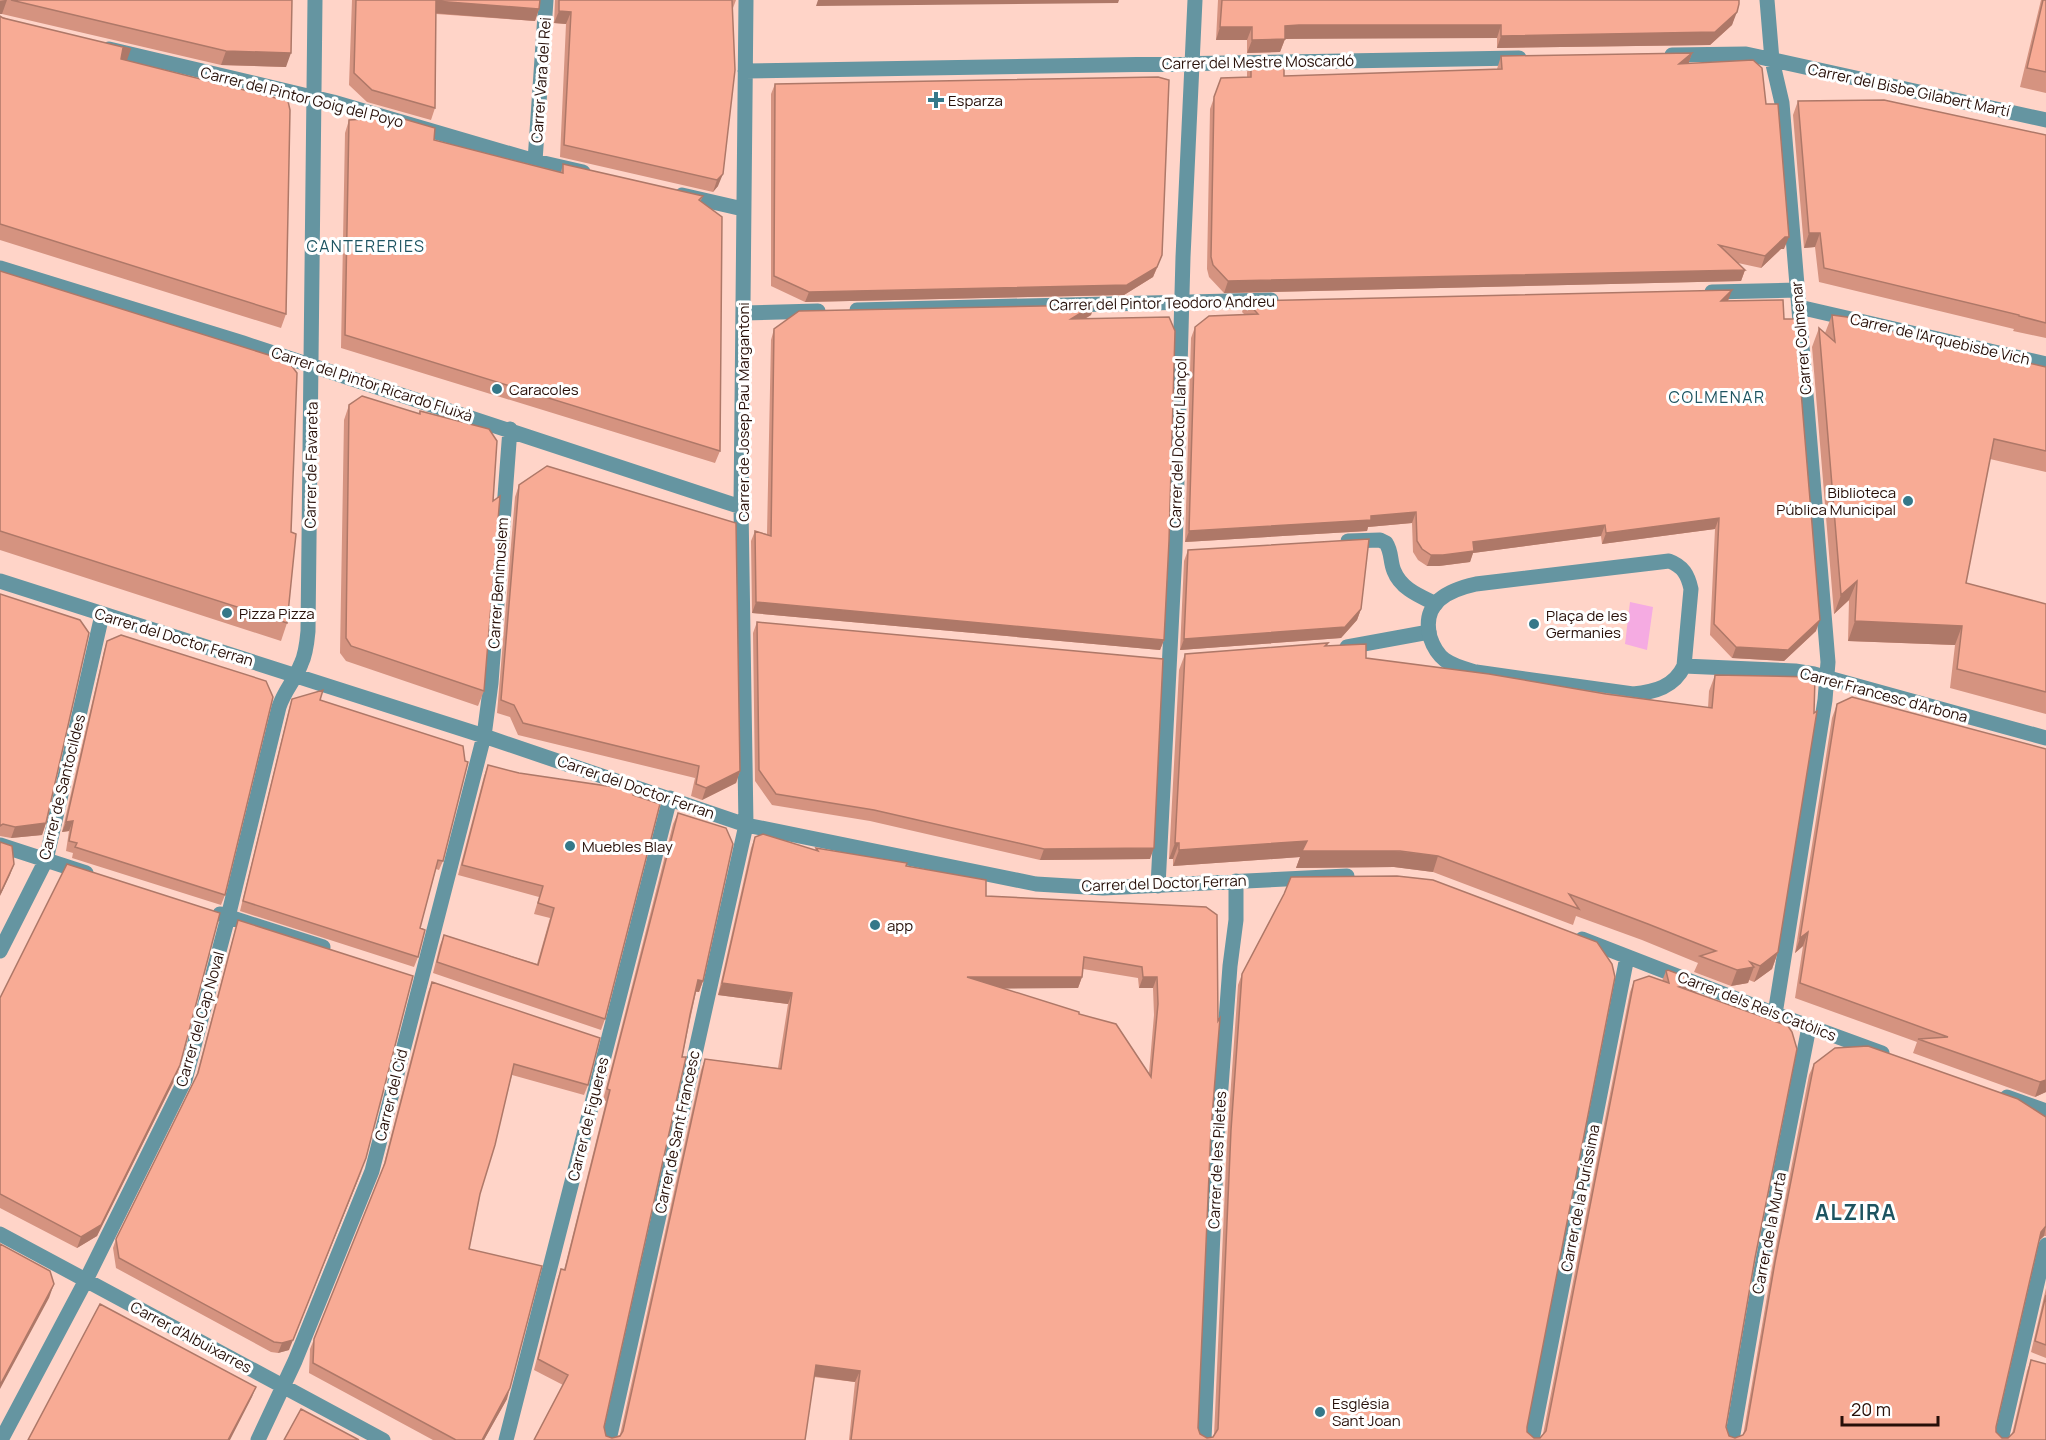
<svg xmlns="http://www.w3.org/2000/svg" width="2046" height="1440" font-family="Manrope,sans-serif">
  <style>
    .green { fill: #f5abe2 }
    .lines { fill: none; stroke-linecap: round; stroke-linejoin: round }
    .pedestrian { stroke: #6595a1; stroke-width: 15 }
    .minor { stroke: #6595a1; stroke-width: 15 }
    .wall { fill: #d59380; fill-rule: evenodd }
    .shaded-wall { fill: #ae7868 }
    .building { fill: #f8ab95; stroke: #ae7868; stroke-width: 1.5; fill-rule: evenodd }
    .poi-dot { fill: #357889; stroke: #fff; stroke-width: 2 }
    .labels { text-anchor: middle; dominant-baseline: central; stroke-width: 6; stroke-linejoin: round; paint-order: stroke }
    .street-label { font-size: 15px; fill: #270f08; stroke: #fff }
    .poi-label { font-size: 15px; fill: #270f08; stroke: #fff; text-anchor: start }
    .neighbourhood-label { font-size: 16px; letter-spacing: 1.5px; fill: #1d5461; stroke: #fff }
    .district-label { font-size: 21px; font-weight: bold; letter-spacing: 1.5px; fill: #1d5461; stroke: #fff }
  </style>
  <rect width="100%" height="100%" fill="#ffd4c8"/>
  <path class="green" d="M1630,602l23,5 -6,43 -22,-6z"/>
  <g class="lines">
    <path class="pedestrian" d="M1347,647l82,-15
      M2001,1440l45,-195"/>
    <path class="minor" d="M1767,0l5,60 10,43 46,559 -3,38 -50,314
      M109,49l224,53 202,59 48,11
      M1672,55l74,-1 300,66
      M745,71l774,-13
      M535,161l11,-161
      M682,195l61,14
      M0,268l243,75 498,164
      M1712,292l85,-2
      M1799,307l247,57
      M857,310l414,-10
      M743,313l75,-2
      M1348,541l32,-1 6,3c6,9 4,19 8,28 7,18 26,25 42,33
      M1669,561c14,5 19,14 22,28l-7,77c-10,21 -29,26 -51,28l-157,-22c-11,-3 -21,-5 -31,-12 -8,-6 -12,-14 -15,-23 -9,-35 19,-47 46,-53z
      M0,581l484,155 262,89 290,59 67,4 244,-12
      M1684,666l111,5 19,3 232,64
      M0,845l86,28
      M1158,886l17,-334 8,-295 12,-257
      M220,914l103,33
      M1582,939l193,75 107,39
      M0,951l46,-91 56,-245
      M2007,1097l39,14
      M0,1234l383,206
      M1,1440l85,-160 99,-200 43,-163 51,-210c5,-16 16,-27 22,-43 5,-10 6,-22 7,-33l7,-631
      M258,1440l37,-79 77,-190 112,-435 7,-53 19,-254
      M506,1440l164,-642
      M609,1440l137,-615 -5,-318 5,-507
      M1204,1440l13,-299 13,-175 6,-46v-39
      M1532,1440l95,-483
      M1732,1440l29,-169 48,-244"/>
  </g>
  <path class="wall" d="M0,0h292l-6,67 -65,-2 -219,-51h-2z
    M352,0h188l-1,9 -4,12 -99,-7 -1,94 -4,12 -64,-18 -18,-17z
    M555,0h181l-3,8 -15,178 -5,6 -153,-35 6,-133 -12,-1z
    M1218,0h521l-7,25 -22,20 -213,3v-10h-203l-9,1 -5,13 -33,1v-13h-31z
    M2041,0h5v93l-26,-6z
    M0,16l127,45 159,253 -5,14 -281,-88z
    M1692,53l-4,11 96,185h-3l-20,19 -23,-5 7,7 -4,11 -517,12 -15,-16 -2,-8 3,-160 11,-31 26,-1v-5l4,-12 33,16 213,-7 4,-13z
    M775,84l383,182 -5,11 -29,18 -319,7 -34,-16v-192z
    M1798,101l248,34v203l-33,-7 1,-2 -195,-47 -4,-35 -11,1 -11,-133z
    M349,120l85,20 127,32 2,-8 140,32 -3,6 20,249 -5,12 -374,-115 4,-215z
    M0,271l287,352 -6,18 -281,-91z
    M1246,301h482l56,18 32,312 -32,30 -52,-3 -22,-23 5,-106 -113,15 -1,-8 -128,17 -3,9 -31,4h-12l-9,-6 -5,-8 -1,-29 -44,4 -1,4 -182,11 6,-204 4,-11 49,-13 -2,-2z
    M1094,305l-3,10 -6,4 79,321 -4,10 -408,-37 -1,-72 4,-10 12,3 4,-194 3,-11z
    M1832,315l45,13 169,39v105l-56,-13 -24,124 80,21v110l-96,-26 5,-43 -107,-4 1,-41 -15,14 -22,-267 7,-19 6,5z
    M349,405l69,9 2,-3 73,90 -9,190 -6,15 -132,-45 -6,-8 4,-233z
    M519,485l221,286 -4,12 -34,17 -11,-4 4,-18 -177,-43 -8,-18 -13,-4 18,-216z
    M1188,550l173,59 -4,11 -16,18 -161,12 4,-89z
    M0,594l46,229 -4,12 -31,3 -11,-2z
    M757,622l393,237 -110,1 -170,-39 -98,-16 -17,-24 -2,-148z
    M107,641l118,254 -4,10 -149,-47 1,-5 -7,-2 3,-20 -7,1 42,-181z
    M1328,643l-1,3 39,12 342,50 1,-17 6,-16 63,277 -6,17 -18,13 -5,-2 -1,3 -17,3 -37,-14 4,-9 -56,-23 -66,-24 -3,9 -140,-53 -39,-5 -98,1 4,-11 -127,9v-7h-4l10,-189 6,-16z
    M292,699l28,1 123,161 -4,9 -3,-1 -16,59 -2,29 -4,10 -174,-56 49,-202z
    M1837,704l209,45v343l-11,5 -122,-44 4,-11 -122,-44 8,-52 -8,7 37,-235z
    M488,765l117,254 -4,11 -168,-57 7,-28 4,-10 93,29 13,-46 -16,-4 5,-17 -81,-22 26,-99z
    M678,813l25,168 -4,11h-3l-92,435 2,9 6,2 8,-3 81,-365 4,-11 73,9 10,-64 -70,-9 33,-147 4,-11 60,13 1,-2 90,18 80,30 220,11 5,222 -13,299 2,6 7,4 6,-1 1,-1 13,-294 11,-157 4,-11 285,453v5l7,6h6l3,-4 87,-442 4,-11h28l4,-10 34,11 -4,11 59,265 -29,169 3,9 6,2 8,-2 28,-163 38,-198 5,-11 232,53v119h-2l-6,5 -42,186v5l6,6h6l4,-4 15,-63 4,-11 15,80h-1197l6,-58 -41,-5 -9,63h-271l29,-55 -29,-15 23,-90 4,-11 3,1 42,-169 -3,-1 70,-276zM1083,969l55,9 1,10h14l1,27 -5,58 -70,-59 -77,-26h76l4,-11z
    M238,920l51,430 -11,3 -7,-1 -155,-84 -3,-20 3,-9 80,-162 39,-147z
    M432,982l156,103 -4,10 -72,-20 -32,119 -11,55 38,150 -23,41h-51l-124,-67 1,-24 72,-178 46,-179z
    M0,998l180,67 -4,12 -79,159 -20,12 -77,-40z
    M2046,1288v70l-15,-6z"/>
  <path class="shaded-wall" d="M5,0h2l-5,14h-2v-13z
    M818,0h301l-1,3 -302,3z
    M436,1l103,8 -4,12 -103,-8z
    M559,11l12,1 -5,12 -12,-1z
    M1737,12l-5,13 -22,20 -213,3 4,-12z
    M1299,25h202l-4,13 -217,1 5,-13z
    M1220,27h32l-5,13h-31z
    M1285,39l-5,13 -33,1 5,-13z
    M123,48l8,1 -5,14h-8z
    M226,51l65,2 -5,14 -65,-2z
    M1692,53l-4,12 -9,-1z
    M723,174l-5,12 -5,6 4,-12z
    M1809,233h11l-5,14 -11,1z
    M1785,237h4l-5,12h-3l-20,19 4,-12z
    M1162,255l-9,22 -29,18 -319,7 4,-10z
    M1745,270l-4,11 -517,12 4,-12z
    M1732,290l-4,11h-7z
    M1094,305l-3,10 -24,14 4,-10z
    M1416,512l-4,11 -44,4 -1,4 -182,11 4,-11 182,-15z
    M1719,518l-4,11 -113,15 4,-11z
    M1605,525l-4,11 -128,17 -3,9 -31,4h-12l4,-11 42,-13z
    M1857,581l-8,19 -15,14 7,-19z
    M756,602l408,38 -4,10 -408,-37z
    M1361,609l-4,11 -16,18 -161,12 4,-11z
    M1820,620l-4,11 -32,30 -52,-3 4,-11z
    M1855,621l107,5 -7,19 -107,-4z
    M740,771l-4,12 -34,17 4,-12z
    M73,821l-4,10 -7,1 4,-10z
    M46,823l-4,12 -31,3 4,-11z
    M1307,841l131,15 -5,16 -39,-5 -98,1 4,-11 -127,9 6,-16z
    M1175,843h4l-6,16h-4z
    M1154,848l-4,11 -110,1 4,-11z
    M14,864l-4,11 -10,21v-2z
    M1808,932l-5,14 -8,7 5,-15z
    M1778,952l-6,17 -18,13 6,-16z
    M1754,967l-6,16 -17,3 6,-16z
    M967,977h115l-4,11 -116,1z
    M1143,977h14l-4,11h-14z
    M698,980l5,1 -4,11 -5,-1z
    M1700,982l-4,11 -17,-6z
    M722,983l70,10 -4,11 -70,-9z
    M180,1065l-4,12 -79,159 -20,12 4,-11z
    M2046,1080v12l-11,5 5,-15z
    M363,1168l-74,182 -11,3 4,-10z
    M2046,1226l-2,10 -7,7 4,-11z
    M54,1284l-5,14 -49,91v-4z
    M816,1365l44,6 -5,11 -43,-6z
    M256,1387l-4,10 -22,43h-2z
    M510,1388l-3,11 -23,41h-2z"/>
  <path class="building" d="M11,0h281l-1,53 -65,-2z
    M356,0h184l-1,9 -103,-8 -1,107 -63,-18 -18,-17z
    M559,0h173l3,70 -12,104 -6,6 -153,-35 7,-133 -12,-1z
    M1222,0h517v4l-2,8 -22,20 -214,4v-11h-202l-14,1v13l-33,1v-13h-32z
    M2043,0h3v72l-19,-4z
    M0,16l3,2 128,31 -8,-1 -2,11 167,42 2,9 -4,204 -286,-90z
    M1692,53l-13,11 74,-4 9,8 4,36h12l11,133h-4l-20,19 -46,-11 26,25 -517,11 -15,-16 -2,-8 3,-160 7,-19 30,-1v-17h33v16l218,-7 -1,-13z
    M1158,77l11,3 -7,175 -5,12 -30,18 -318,7 -35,-16 1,-192z
    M1884,100l162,35v188l-27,-7v-1l-195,-47 -4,-35h-11l-11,-132z
    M397,117l38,11 -1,12 129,33v-9l140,32 -4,4 23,17 -2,234 -375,-116 4,-215z
    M0,271l288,90 9,12 -6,159 5,2 -9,89 -287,-92z
    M1732,290l-11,11 62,-1 1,19h11l25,301 -32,30 -52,-3 -22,-23 5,-106 -113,15 -1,-8 -132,17 1,9 -31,4h-12l-9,-6 -5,-8 -1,-29 -45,4v4l-182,11 6,-204 14,-11 49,-2 -12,-13z
    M1094,305l-23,14 98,-2 6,14 -6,210 -5,99 -408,-38 -1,-71 16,5 3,-207 25,-18z
    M1832,315l45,6v7l169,39v84l-52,-12 -28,144 80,21v88l-89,-23 5,-43 -107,-5 2,-40 -16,14 -22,-267 16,14z
    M362,396l58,18v-3l69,18 8,12 -4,60 7,-5 -16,195 -133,-45 -5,-8 3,-233z
    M547,466l189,57 4,248 -34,17 -10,-4 3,-18 -176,-43 -9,-18 -13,-5 18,-215z
    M1369,539l-8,70 -16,18 -161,12 4,-89z
    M0,594l80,26 9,13 -43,190 -31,4 -12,-3 -3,2z
    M757,622l406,37 -9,189 -110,1 -170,-39 -98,-16 -17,-24z
    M121,635l145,46 7,16 -48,198 -150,-48 2,-4 -8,-2 4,-20 -7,1 41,-181z
    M1328,643l-3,3 41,-2v14l123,16 117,20 106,14 3,-33 100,2 -1,36 3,-2 -39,241 -18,14 -10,-4 4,5 -17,3 -37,-14 16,-5 -68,-27 -79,-30 10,15 -141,-53 -38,-5h-98l5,-10 -128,9v-7h-4l10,-189z
    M323,690l-3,10 143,46 2,15 3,1 -25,99 -5,-1 -18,68 5,2 -7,27 -175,-56 49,-202z
    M1852,697l194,52v331l-6,2 -122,-43 30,-2 -148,-54 8,-51 -8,6 37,-234z
    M488,765l31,8 115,17 -1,5 27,9 -55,215 -168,-57 7,-27 94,30 16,-57 -16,-5 5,-17 -81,-21z
    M678,813l48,15 7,16 -30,137 -5,-1 -8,35 -8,42h4l-82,370 2,9 6,2 8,-2 3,-5 82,-372 76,10 11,-76 -70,-10 33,-146 8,-3 55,17 -2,-3 91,15 -1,3 80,14v16l220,11 11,8 1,106 2,-3 -9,111 -13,299 2,6 7,4 6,-1 5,-8 13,-299 11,-156 42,-80 7,-17 106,-1 36,4 164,62 15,22 3,13 -88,450v5l7,6h6l6,-7 88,-450 15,-5 20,7 -3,-12 2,-1 32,12 -21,5 109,39 4,6 5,17 -42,209 -29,169 3,9 6,2 8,-3 3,-5 29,-168 39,-198 21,-16 33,-2 150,53 28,18v109l-5,6 -45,195v5l6,6h6l6,-6 17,-72 15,4v76h-1195l9,-69 -44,-6 -11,75h-271l34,-65 -30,-16 23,-90 4,1 45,-180 -3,-1zM1084,957l58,10 1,10h14l1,27 -7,73 -35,-53 -37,-10v-2l-112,-35h115z
    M0,842l12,4 2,18 -14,30z
    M67,864l153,49 -40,152 -79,160 -20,12 -81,-43v-196z
    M238,920l175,56 -47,182 -73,182 -11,3 -8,-1 -155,-84 -3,-19 82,-166z
    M432,982l168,56 -12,47 -74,-21 -19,81 -15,49 -11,55 73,17 -32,122 -28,52h-26l-143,-77 1,-24 71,-176z
    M0,1244l50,27 4,13 -54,101z
    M2046,1295v50l-11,-4z
    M100,1304l156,83 -28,53h-200z
    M301,1409l58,31h-75z"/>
  <g class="poi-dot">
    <path d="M933 91h6v6h6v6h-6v6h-6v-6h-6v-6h6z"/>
    <circle cx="497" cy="389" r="6"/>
    <circle cx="1908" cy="501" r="6"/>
    <circle cx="227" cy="613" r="6"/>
    <circle cx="1534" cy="624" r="6"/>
    <circle cx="570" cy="846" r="6"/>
    <circle cx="875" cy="925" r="6"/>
    <circle cx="1320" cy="1412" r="6"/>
  </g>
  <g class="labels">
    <g class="street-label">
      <text transform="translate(1258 62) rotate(-1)">Carrer del Mestre Moscardó</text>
      <text transform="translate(541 80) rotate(-86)">Carrer Vara del Rei</text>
      <text transform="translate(1909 90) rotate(12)">Carrer del Bisbe Gilabert Martí</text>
      <text transform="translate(302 97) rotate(14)">Carrer del Pintor Goig del Poyo</text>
      <text transform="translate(1162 303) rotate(-1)">Carrer del Pintor Teodoro Andreu</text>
      <text transform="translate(1801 338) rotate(-95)">Carrer Colmenar</text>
      <text transform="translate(1940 339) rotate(13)">Carrer de l'Arquebisbe Vich</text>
      <text transform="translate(372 384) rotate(18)">Carrer del Pintor Ricardo Fluixà</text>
      <text transform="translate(743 412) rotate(-90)">Carrer de Josep Pau Margantoni</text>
      <text transform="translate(1178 443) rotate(-88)">Carrer del Doctor Llançol</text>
      <text transform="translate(311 465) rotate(-89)">Carrer de Favareta</text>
      <text transform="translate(498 583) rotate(-86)">Carrer Benimuslem</text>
      <text transform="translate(174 637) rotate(17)">Carrer del Doctor Ferran</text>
      <text transform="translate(1884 695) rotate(15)">Carrer Francesc d'Arbona</text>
      <text transform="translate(62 787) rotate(-76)">Carrer de Santocildes</text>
      <text transform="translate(636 787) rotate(19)">Carrer del Doctor Ferran</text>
      <text transform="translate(1164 883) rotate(-2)">Carrer del Doctor Ferran</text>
      <text transform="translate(1757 1006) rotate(21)">Carrer dels Reis Catòlics</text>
      <text transform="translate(200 1019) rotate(-74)">Carrer del Cap Noval</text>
      <text transform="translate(391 1095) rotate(-76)">Carrer del Cid</text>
      <text transform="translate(588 1119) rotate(-76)">Carrer de Figueres</text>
      <text transform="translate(677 1132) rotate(-78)">Carrer de Sant Francesc</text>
      <text transform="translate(1217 1160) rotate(-87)">Carrer de les Piletes</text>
      <text transform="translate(1580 1198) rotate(-79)">Carrer de la Puríssima</text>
      <text transform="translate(1769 1233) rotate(-79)">Carrer de la Murta</text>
      <text transform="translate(191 1337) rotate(28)">Carrer d'Albuixarres</text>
    </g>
    <g class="poi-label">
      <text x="948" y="100">Esparza</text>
      <text x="509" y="389">Caracoles</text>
      <text x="1896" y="492" text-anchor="end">Biblioteca<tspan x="1896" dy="17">Pública Municipal</tspan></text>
      <text x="239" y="613">Pizza Pizza</text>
      <text x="1546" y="615">Plaça de les<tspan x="1546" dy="17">Germanies</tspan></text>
      <text x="582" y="846">Muebles Blay</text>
      <text x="887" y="925">app</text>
      <text x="1332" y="1403">Església<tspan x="1332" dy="17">Sant Joan</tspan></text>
    </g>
    <g class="neighbourhood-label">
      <text x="366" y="246">CANTERERIES</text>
      <text x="1717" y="397">COLMENAR</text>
    </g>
    <g class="district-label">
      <text x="1856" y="1212">ALZIRA</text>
    </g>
  </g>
  <path d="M1842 1416v9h96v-9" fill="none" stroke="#270f08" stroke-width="3"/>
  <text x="1851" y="1416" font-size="18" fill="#270f08" stroke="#ffffff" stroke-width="4.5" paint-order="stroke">20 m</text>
</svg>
